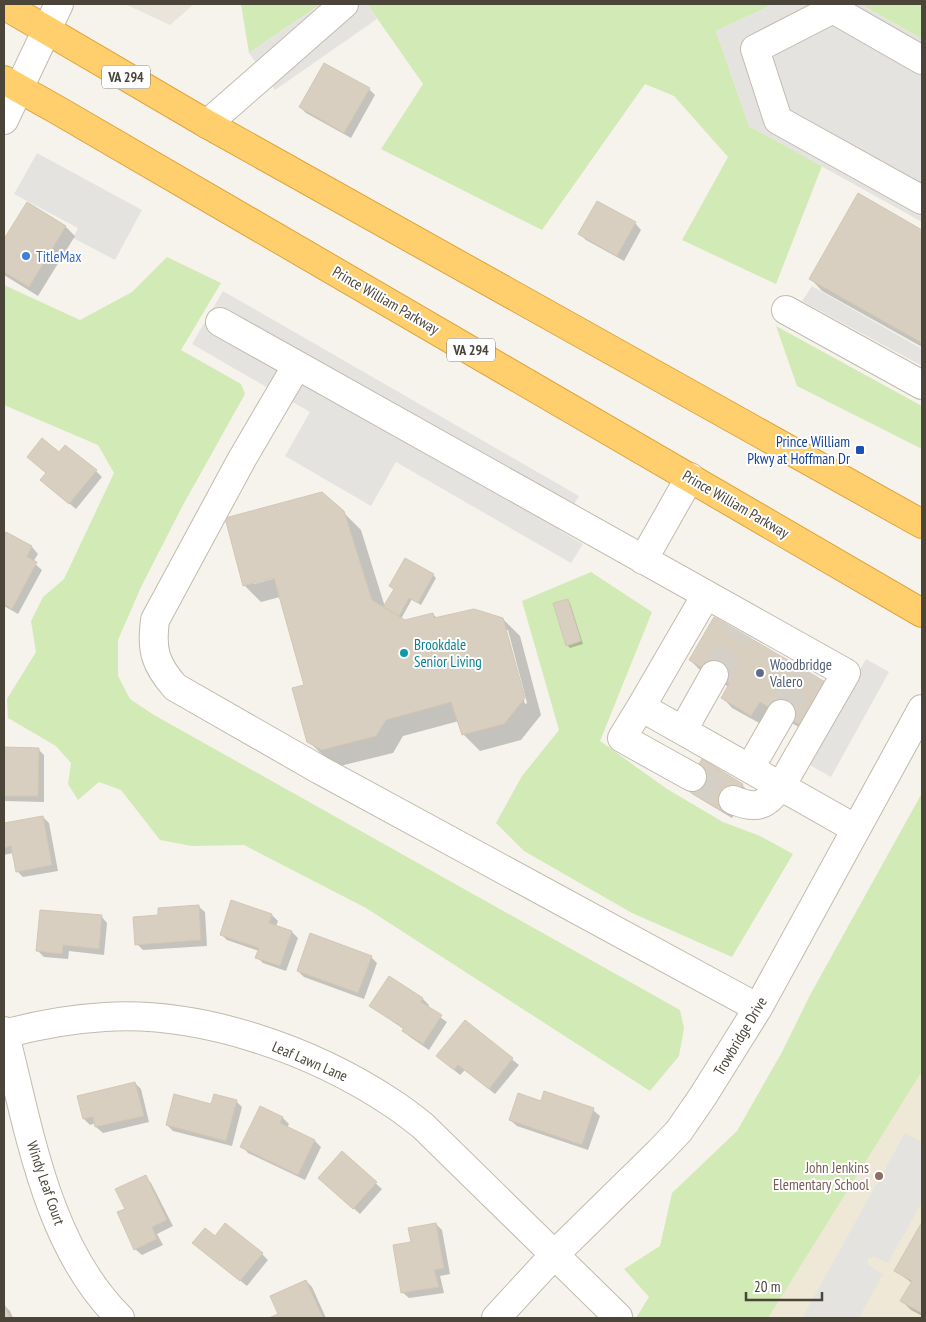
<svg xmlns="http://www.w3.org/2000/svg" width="926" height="1322" font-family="'PT Sans Narrow',sans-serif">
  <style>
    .residential { fill: #eae5da }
    .education { fill: #efe8d6 }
    .green { fill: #d2eab5 }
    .parking { fill: #e5e3e0 }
    .shadow { fill: #0003; fill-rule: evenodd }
    .building { fill: #d8cfc1; stroke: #d3c7b4 }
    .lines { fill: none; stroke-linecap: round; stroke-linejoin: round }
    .minor-tunnel { stroke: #d4d0c8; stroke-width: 28; stroke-dasharray: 28 14; stroke-linecap: butt }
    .minor-casing { stroke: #c2bbae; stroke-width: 30 }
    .highway-casing { stroke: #e0a43c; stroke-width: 30 }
    .minor { stroke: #fff; stroke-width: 28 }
    .highway { stroke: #ffcf6e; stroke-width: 28 }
    .shop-dot { fill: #3f7fe0; stroke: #fff; stroke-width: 2 }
    .transit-dot { fill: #1a4fb4; stroke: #fff; stroke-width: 2 }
    .culture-dot { fill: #0f9aa8; stroke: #fff; stroke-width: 2 }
    .service-dot { fill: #5c6f8a; stroke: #fff; stroke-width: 2 }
    .education-dot { fill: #8d6e63; stroke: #fff; stroke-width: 2 }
    .labels { text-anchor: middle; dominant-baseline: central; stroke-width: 4; stroke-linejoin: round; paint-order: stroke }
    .shield { fill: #fff; stroke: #817c74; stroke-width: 1 }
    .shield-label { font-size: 14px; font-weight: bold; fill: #4b4439 }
    .shop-label { font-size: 15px; fill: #366cbe; stroke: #fff; text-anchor: start }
    .street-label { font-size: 15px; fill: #4b4439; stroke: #fff }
    .transit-label { font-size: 15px; fill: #164399; stroke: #fff; text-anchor: end }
    .culture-label { font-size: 15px; fill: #0d838f; stroke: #fff; text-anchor: start }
    .service-label { font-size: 15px; fill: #4e5e75; stroke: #fff; text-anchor: start }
    .education-label { font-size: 15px; fill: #785e54; stroke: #fff; text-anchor: end }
  </style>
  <rect width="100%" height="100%" fill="#f6f3ec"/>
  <path class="residential" d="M125,4h69l-24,21z"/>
  <path class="education" d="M922,1033v285h-171z"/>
  <path class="green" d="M241,4h80l-72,49z
    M367,4h407l-58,27 33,95 73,40 -46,118 -94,-44 46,-83 -54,-61 -29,-12 -103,146 -161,-81 42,-65z
    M860,4h62v35z
    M167,257l54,26 -40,67 60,34 4,10 -62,111 -42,82 -23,53v36l12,23 24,16 526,295 4,18 -5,28 -29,35 -284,-183 -122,-63 -52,1 -32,-6 -39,-50 -22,-8 -21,18 -10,-16 3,-21 -15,-17 -48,-28 -1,-19 29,-47 -5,-31 12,-24 21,-18 50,-106 -16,-28 -94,-40v-120l76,35 52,-28z
    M776,326l146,80v43l-125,-63z
    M591,572l61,40 -52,129 67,48 56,33 37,14 33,18 -61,103 -100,-44 -108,-62 -28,-28 26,-47 37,-46 -37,-129z
    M922,793v278l-154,247h-132l13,-21 -25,-28 36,-23 12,-53 65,-62 45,-79 28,-57z"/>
  <path class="parking" d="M321,4h46l10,15 -102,71 -26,-37z
    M774,4h86l62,35v183l-173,-96 -33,-95z
    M37,153l105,57 -27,50 -42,-22 5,-10 -64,-34z
    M812,286l110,63v17l-120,-65z
    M223,291l356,205 -20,34 24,14 -12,19 -175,-101 -25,44 -86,-50 25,-44 -118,-68z
    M866,659l23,13 -58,105 -23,-13z
    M905,1133l17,9v60l-34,61 -13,-6 -6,1 -2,5 4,4 12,7 -24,44h-57z"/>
  <path class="shadow" d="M369,89l6,6 -24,43 -45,-25 -6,-6z
    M858,195l64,36v116l-100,-56 -12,-13z
    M27,203l39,24 9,9 -37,60 -34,-21v-33z
    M598,203l37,20 6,7 -17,31 -38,-21 -6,-6z
    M59,454l37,17 6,6 -26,32 -28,-23z
    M343,512l18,18 24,77 48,-32 3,3 -15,27 -9,-6 -11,20 4,3 28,-8 5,5h65l17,17 21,79 -20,25 -41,11 -17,-17 -4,-13 -56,15 -10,17 -53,13 -14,-8 -18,-17 -3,-55 -25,-89 -19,5 -17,-17zM279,575l1,2 -26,7v-2zM505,630h3l19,73 -2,1z
    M7,534l25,13 6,7 -5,8 9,8 -24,44 -14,-8v-66z
    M568,600l2,3 13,41 -13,4 -3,-3z
    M715,619l96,115 -42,-24 -8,14 -29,-16 -9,-10 6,-11 -30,-18 -9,-9z
    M4,748l34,1 6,6v47l-40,-1z
    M703,761l39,24 6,6 -16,27 -40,-24 -6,-6z
    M43,817l6,6 9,48 -35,6 -6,-6 -4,-18 -9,2v-31z
    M198,906l7,6 2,34 -64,4 -6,-6 23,-28z
    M272,915l6,6 -2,5 16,6 6,6 -12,33 -23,-8 -6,-6 2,-6 -32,-11 -6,-6z
    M101,916l6,7 -3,32 -35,-4 -1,8 -24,-2 -6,-6z
    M371,957l6,6 -13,36 -60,-22 -6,-6z
    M389,978l34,21 6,6 -2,3 20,14 -18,28 -19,-13 -6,-6 1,-1 -28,-19 -6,-6z
    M465,1021l54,44 -24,29 -30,-24 -5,5 -23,-19z
    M135,1083l6,6 8,33 -46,11 -7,-6v-4l-6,2 -6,-6z
    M236,1101l6,6 -10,39 -59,-15 -6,-6z
    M542,1103l51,7 7,6 -12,34 -71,-24 -7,-6z
    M261,1108l22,10 6,6 -2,4 28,13 6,6 -16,33 -57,-27 -6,-7z
    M342,1153l40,36 -22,25 -34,-30z
    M145,1177l6,6 22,43 -16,8 6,11 -21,10 -7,-6 -9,-40z
    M436,1224l6,6 8,44 -10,2 4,17 -35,5 -7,-6 10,-49z
    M922,1224v92l-11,-6 -9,-9 10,-18 -16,-12z
    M215,1237l47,17 6,6 -21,26 -47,-37z
    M306,1281l6,6 14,31h-54l8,-3z
    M4,1305l6,6 3,7h-9z"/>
  <path class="building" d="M324,63l46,25 -26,45 -45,-26z
    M858,193l64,37v113l-113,-64z
    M597,201l39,21 -19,34 -39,-22z
    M27,202l39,24 -37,61 -25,-15v-33z
    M42,438l17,14 6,-7 32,25 -28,34 -29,-24 6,-7 -19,-16z
    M322,492l22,19 28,89 33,20 28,-7 1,5 40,-9 29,9 22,80 -21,26 -42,11 -11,-33 -65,18 -10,16 -54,14 -15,-8 -15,-54 12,-3 -30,-107 -31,8 -18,-68z
    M6,532l26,14 -5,11 10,5 -25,47 -8,-5v-67z
    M405,558l29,16 -16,29 -9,-5 -10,18 -16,-9 11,-18 -5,-3z
    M568,599l13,42 -15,5 -13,-43z
    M714,617l113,66 -25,43 -42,-24 -9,14 -30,-18 8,-14 -40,-24z
    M4,747l35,1 -1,48h-34z
    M702,759l41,25 -18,29 -41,-25z
    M43,816l9,49 -36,7 -5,-26 -7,2v-25z
    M231,900l41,14 -3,9 23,8 -12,35 -25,-8 4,-10 -39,-13z
    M199,905l2,35 -66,5 -2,-28 25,-2v-7z
    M40,910l62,5 -3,34 -36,-4 -1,9 -26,-3z
    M310,933l62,23 -14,37 -61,-22z
    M389,976l34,22 -2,4 21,13 -19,29 -21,-13 2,-3 -35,-22z
    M465,1020l48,38 -24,31 -31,-24 -4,5 -18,-14z
    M135,1082l9,34 -49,11 -2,-10 -10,2 -6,-23z
    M544,1091l50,17 -12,37 -73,-25 9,-27 23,8z
    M174,1094l37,10 3,-10 23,6 -11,41 -60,-16z
    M260,1106l23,11 -3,6 35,17 -17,35 -58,-28z
    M342,1151l35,31 -24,27 -35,-31z
    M146,1175l21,45 -15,7 5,12 -23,11 -17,-38 8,-3 -10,-20z
    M922,1222v91l-22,-12 12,-20 -18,-10z
    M225,1223l38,30 -23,28 -48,-38 13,-15 10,8z
    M436,1223l8,45 -10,2 5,17 -38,6 -8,-48 18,-3 -3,-14z
    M306,1280l17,38h-54l9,-4 -8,-18z
    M4,1304l6,14h-6z"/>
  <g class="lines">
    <path class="minor-tunnel" d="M714,675l25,-44
      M781,714l25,-44
      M692,777l41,23"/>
    <g class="minor-casing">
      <path id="minor" d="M922,60l-89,-51 -78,40 23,71 144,80
        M4,120l55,-116
        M207,124l137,-120
        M786,310l136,75
        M220,322l626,351 -65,113c-16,20 -24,24 -48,14
        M297,365l-55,94 -87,161c-4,30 0,44 20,67l145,83 438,238
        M643,560l47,-83
        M706,595l-65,112 215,122
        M641,707l-19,31 70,39
        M683,730l31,-55
        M750,768l31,-54
        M4,1031c25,97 42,214 116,287
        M4,1034c33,-9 66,-15 101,-17 97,-6 207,33 287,86 11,7 21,15 31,23l195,191
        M496,1318l58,-63 106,-104 19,-20 24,-35 55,-88 164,-299"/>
    </g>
    <g class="highway-casing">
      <path id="highway" d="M4,5l203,119 715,400
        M4,80l55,31 863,502"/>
    </g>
    <use href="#minor" class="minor"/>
    <use href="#highway" class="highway"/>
  </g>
  <circle class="shop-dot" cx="26" cy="256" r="5"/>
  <rect class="transit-dot" x="855" y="445" width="10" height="10" rx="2.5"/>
  <circle class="culture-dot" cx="404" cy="653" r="5"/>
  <circle class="service-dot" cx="760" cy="673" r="5"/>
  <circle class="education-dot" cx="879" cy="1176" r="5"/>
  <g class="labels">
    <g class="shield">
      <rect x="102" y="65.5" width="48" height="23" rx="4"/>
      <rect x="447" y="338.5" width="48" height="23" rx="4"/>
    </g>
    <g class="shield-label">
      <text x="126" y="77">VA 294</text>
      <text x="471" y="350">VA 294</text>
    </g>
    <g class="shop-label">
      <text x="36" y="256">TitleMax</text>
    </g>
    <g class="street-label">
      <text transform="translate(386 300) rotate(30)">Prince William Parkway</text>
      <text transform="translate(736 504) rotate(30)">Prince William Parkway</text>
      <text transform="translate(740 1036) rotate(-59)">Trowbridge Drive</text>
      <text transform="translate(310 1061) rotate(23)">Leaf Lawn Lane</text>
      <text transform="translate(46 1183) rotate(71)">Windy Leaf Court</text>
    </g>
    <g class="transit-label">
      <text x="850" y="441">Prince William<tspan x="850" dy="17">Pkwy at Hoffman Dr</tspan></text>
    </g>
    <g class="culture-label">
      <text x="414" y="644">Brookdale<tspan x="414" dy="17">Senior Living</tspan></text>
    </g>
    <g class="service-label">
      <text x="770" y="664">Woodbridge<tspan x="770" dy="17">Valero</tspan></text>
    </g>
    <g class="education-label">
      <text x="869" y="1167">John Jenkins<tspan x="869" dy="17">Elementary School</tspan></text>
    </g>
  </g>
  <rect width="926" height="1322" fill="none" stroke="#4b4439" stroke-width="10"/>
  <path d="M746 1292v8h76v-8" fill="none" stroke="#4b4439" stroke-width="2.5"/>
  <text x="754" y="1292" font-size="15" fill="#4b4439" stroke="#ffffff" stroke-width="4" paint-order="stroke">20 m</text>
</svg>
